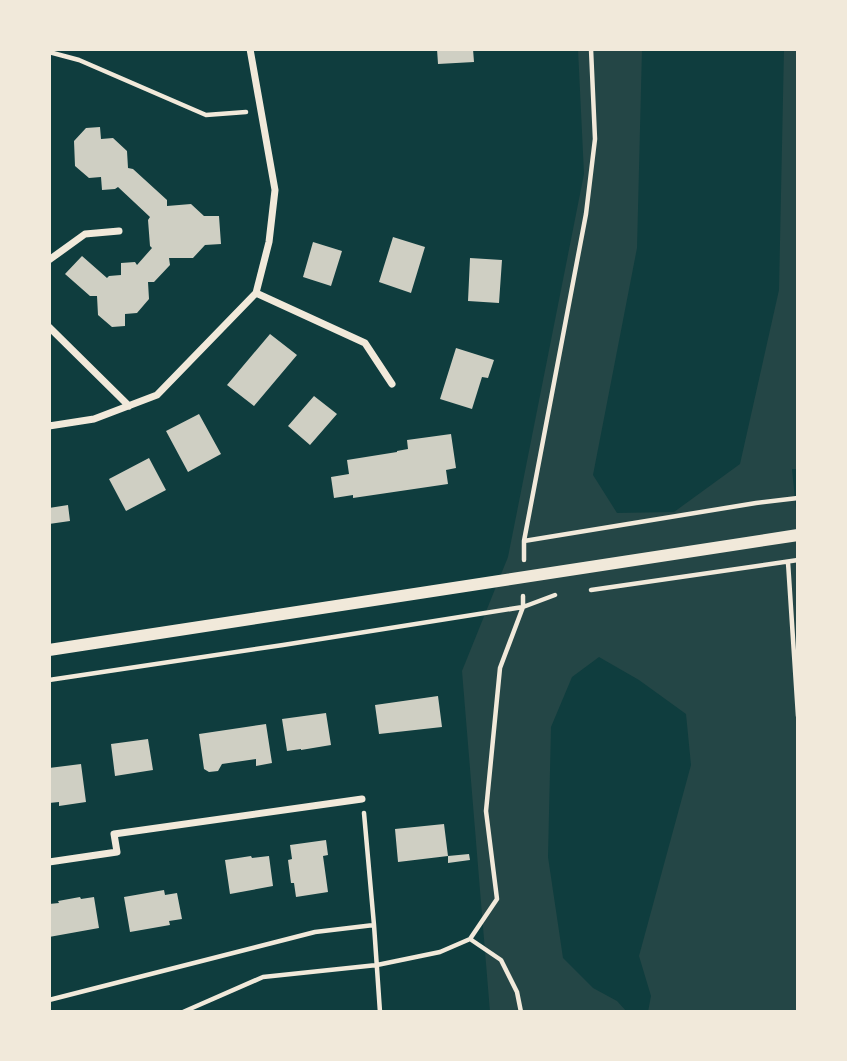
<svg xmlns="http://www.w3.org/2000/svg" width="847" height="1061" font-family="'Roboto Condensed',sans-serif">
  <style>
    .green { fill: #244646 }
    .building { fill: #cfcfc3 }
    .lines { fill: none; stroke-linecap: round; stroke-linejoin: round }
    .path { stroke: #f1e9da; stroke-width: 4.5 }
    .minor { stroke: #f1e9da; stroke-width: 7 }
    .tertiary { stroke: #f1e9da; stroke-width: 12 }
  </style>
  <rect width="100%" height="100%" fill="#0f3d3e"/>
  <path class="green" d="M578,49h64l-5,199 -44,227 24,38 57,-1 66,-48 39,-174 5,-241h14v420h-6l6,60v483h-150l3,-16 -12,-40 52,-191 -5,-51 -47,-34 -40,-23 -27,20 -21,50 -3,130 15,101 30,30 24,13 10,11h-137l-28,-341 46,-114 76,-383z"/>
  <path class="building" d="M437,49h36l1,13 -36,2z
    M100,127l1,12 12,-1 14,13 1,17 5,1 34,31v6l24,-2 13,12h15l2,28 -16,1 -12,13h-24l1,7 -16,17h-6l1,17 -12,14 -12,1v12l-13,1 -14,-12 -1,-19h-7l-25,-22 17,-18 25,22 2,-2 12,-1v-12l14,-1 2,3 15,-17 -2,-2 -2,-26 2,-3 -32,-30 -3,2 -13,1 -1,-13 -12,1 -14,-12 -1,-25 12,-13z
    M393,237l32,10 -14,46 -32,-11z
    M313,242l29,9 -11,35 -28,-9z
    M470,258l32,2 -3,43 -31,-2z
    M270,334l27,21 -43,51 -27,-21z
    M456,348l38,12 -6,18 -6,-1 -10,32 -32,-10z
    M314,396l23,18 -27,31 -22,-19z
    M199,414l22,40 -33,18 -22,-41z
    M451,434l5,34 -10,2 2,14 -95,14v-3l-19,3 -3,-21 18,-3 -2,-14 50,-8v-1l11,-2 -1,-9z
    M149,458l17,32 -40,21 -17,-32z
    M68,505l2,16 -21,3v-16z
    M438,696l4,31 -63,7 -4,-29z
    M326,713l5,32 -30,5v-1l-14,2 -5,-32z
    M266,724l6,39 -16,3v-7l-34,5 -4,7 -9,1 -5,-3 -5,-35z
    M148,739l5,31 -38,6 -4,-32z
    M81,764l5,38 -27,4v-4l-10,1v-35z
    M444,824l4,32 21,-2 1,6 -22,3v-7l-50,6 -3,-33z
    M326,840l2,15 -5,1 5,36 -32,5 -2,-14h-3l-3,-23 4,-1 -2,-14z
    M251,856l1,2 17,-2 4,30 -43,8 -5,-34z
    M164,890l1,5 12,-2 5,26 -13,2 1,4 -40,7 -6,-35z
    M80,897l1,2 13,-2 5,31 -50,9v-33l10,-1 -1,-2z"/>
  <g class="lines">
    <path class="path" d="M49,52l30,8 127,55 40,-3
      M524,541l232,-38 42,-5
      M524,560v-19l62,-327 9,-75 -4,-90
      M788,562l10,154
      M591,590l207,-30
      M49,680l234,-35 240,-38 32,-12
      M364,813l10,112 6,87
      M470,939l27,-40 -11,-88 14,-143 23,-61v-11
      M49,1000l266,-68 59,-7
      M183,1012l80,-35 114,-12 63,-13 30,-13 31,21 16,32 4,20"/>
    <path class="minor" d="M49,260l36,-26 34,-3
      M256,293l109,50 27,41
      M49,327l80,79
      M49,426l45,-7 63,-24 99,-102 13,-51 6,-52 -25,-141
      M49,862l68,-10 -3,-18 248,-35"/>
    <path class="tertiary" d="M49,650l749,-115"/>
  </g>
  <rect width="847" height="1061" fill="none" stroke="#f1e9da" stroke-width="102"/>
</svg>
